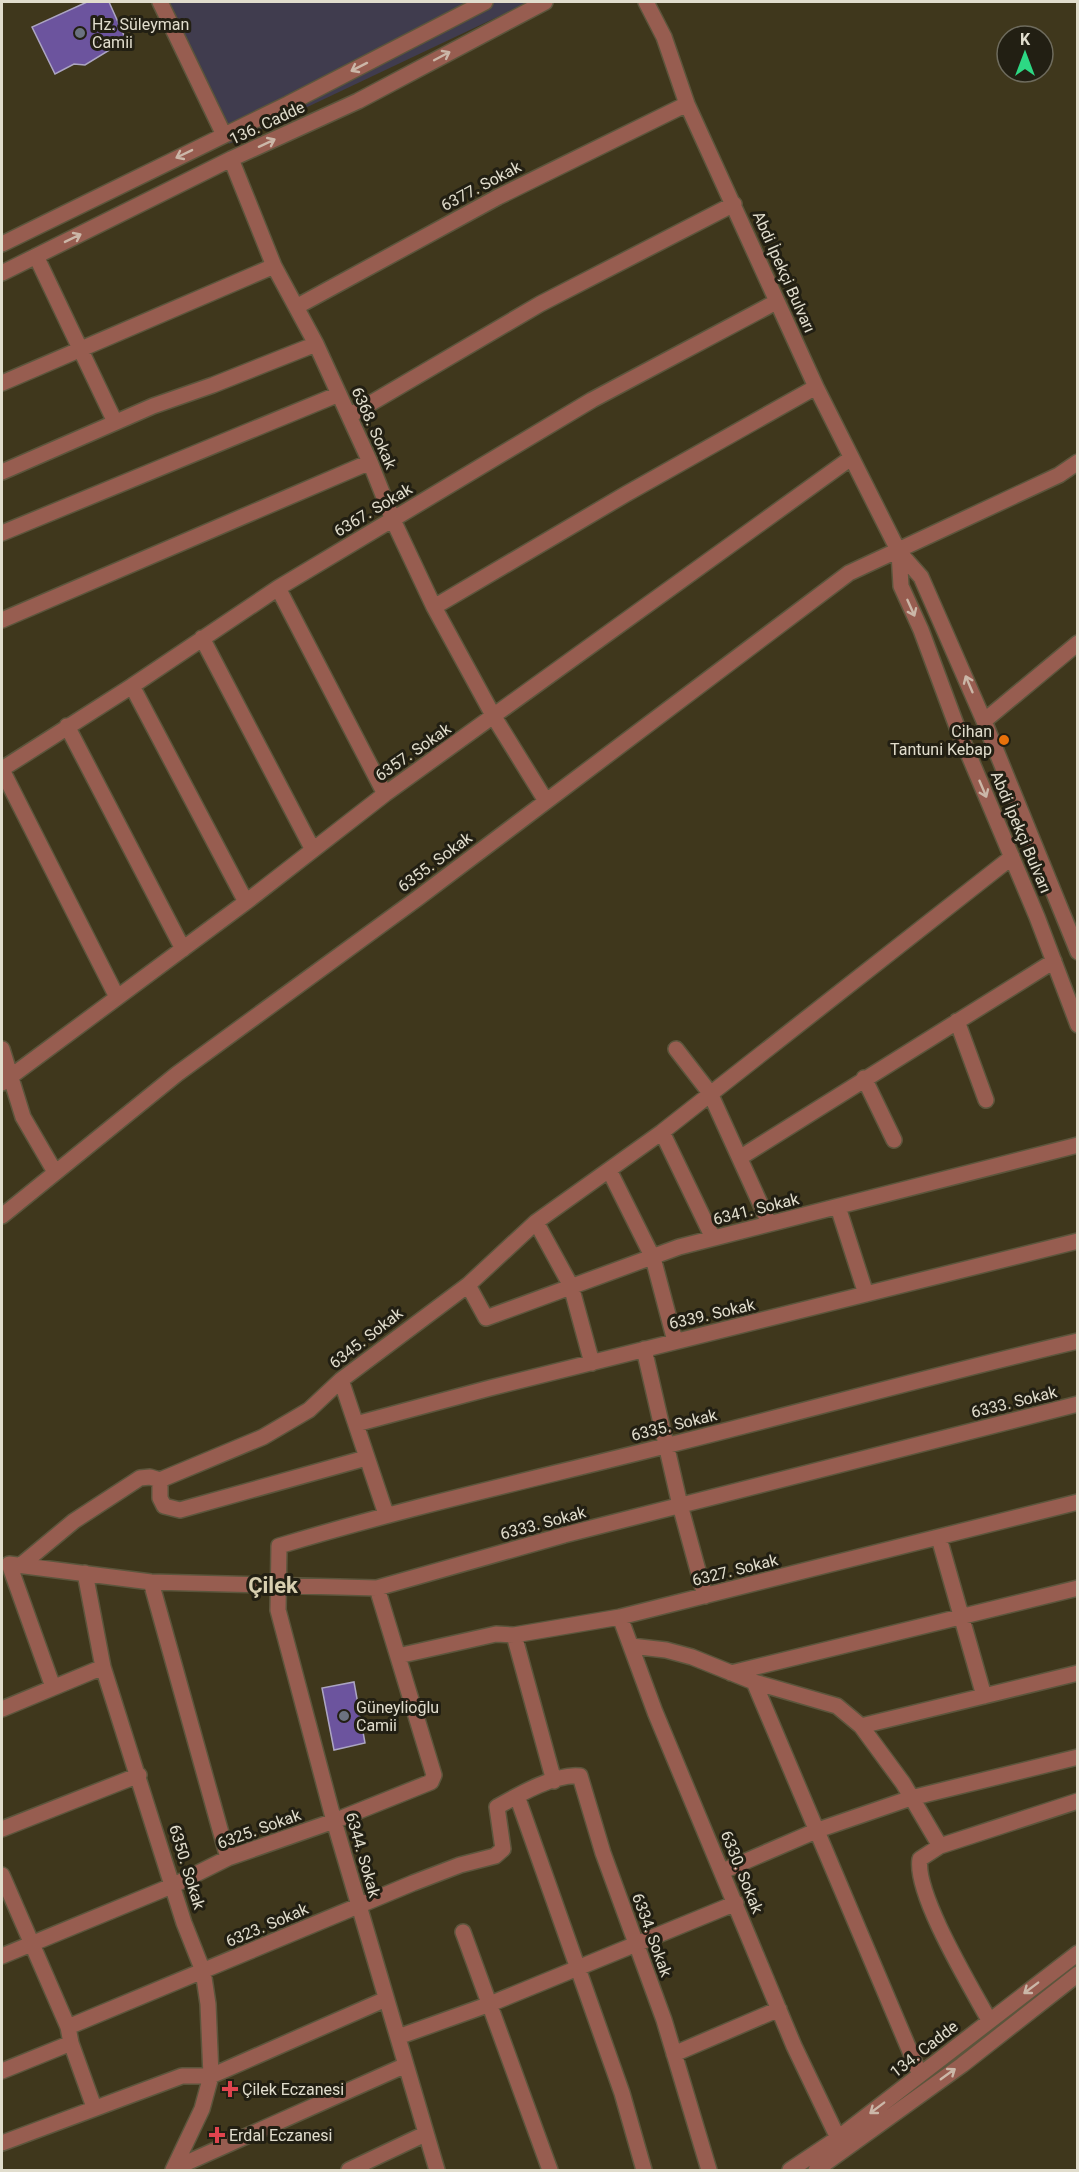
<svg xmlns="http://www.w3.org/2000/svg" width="1079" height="2172" font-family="Roboto,sans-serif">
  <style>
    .industrial { fill: #403c4e }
    .building { fill: #6c549e; stroke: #aca5c2; stroke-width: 1.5 }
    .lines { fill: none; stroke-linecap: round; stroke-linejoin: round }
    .minor-casing { stroke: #5c553c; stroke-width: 18 }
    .minor { stroke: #975d50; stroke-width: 15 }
    .oneway { stroke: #cbb7a8 }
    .worship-dot { fill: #6b7280; stroke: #221f13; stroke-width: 2 }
    .food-dot { fill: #e8710a; stroke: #221f13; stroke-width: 2 }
    .health-dot { fill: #e0444e; stroke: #221f13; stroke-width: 2 }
    .labels { text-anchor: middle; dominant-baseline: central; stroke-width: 6; stroke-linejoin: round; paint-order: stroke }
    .poi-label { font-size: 16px; fill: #e1ddcd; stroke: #221f13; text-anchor: start }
    .street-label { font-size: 16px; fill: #e1ddcd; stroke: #221f13 }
    .district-label { font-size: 22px; font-weight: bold; fill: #d7ceaf; stroke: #221f13 }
  </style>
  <rect width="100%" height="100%" fill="#3f371c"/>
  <path class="industrial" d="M162,2h367l-300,142z"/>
  <path class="building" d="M87,2h22l17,38 -41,25 -11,-1 -19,10 -23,-47z
    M354,1682l11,61 -31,7 -12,-62z"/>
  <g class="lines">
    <g class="minor-casing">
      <path id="minor" d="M160,2l64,133
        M646,2l18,35 23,67 129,283 83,165 22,25 63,144 94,231
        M231,159l43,107 42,78 54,118 23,58 41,87 60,110 52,84
        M2,244l286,-140 197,-102
        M36,256l79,166
        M2,273l229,-114 127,-58 187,-99
        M296,307l202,-110 189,-93
        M2,383l272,-117
        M349,416l191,-112 194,-100
        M2,472l151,-66 60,-21 103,-41
        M2,533l337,-139
        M899,552l2,34 20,44 36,97 80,190 41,108
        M278,588l107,206
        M434,607l192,-113 190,-107
        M2,620l368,-158
        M202,638l111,212
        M132,686l114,216
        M984,721l94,-78
        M67,726l116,223
        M2,769l130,-83 146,-98 314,-188 184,-98
        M2,770l115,227
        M957,1021l29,79
        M2,1049l21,68 32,55
        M676,1049l34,44 59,130
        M864,1078l30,62
        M2,1083l244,-181 139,-108 466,-336
        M662,1132l51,106
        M741,1157l313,-196
        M609,1170l44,88 22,83
        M838,1207l28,87
        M2,1216l175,-142 241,-176 431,-325 210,-98 19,-13
        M536,1222l35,64 21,77
        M468,1285l18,33 193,-71 399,-102
        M644,1349l36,156 25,91
        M341,1380l45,134
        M356,1424l134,-36 588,-147
        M160,1480v18l4,8 16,4 186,-52
        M939,1538l45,158
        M9,1564l142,18 226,6 187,-53 514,-131
        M9,1564l44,123
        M21,1565l53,-44 66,-43 10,-1 10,3 103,-43 46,-27 32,-30 127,-95 68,-63 126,-90 350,-275
        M85,1573l18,94 81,256 19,48 5,33 3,72 -9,33 -29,61
        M151,1582l77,276
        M620,1617l35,95 139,334 44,92
        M514,1635l40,146
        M631,1646l35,4 26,7 62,25 83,24 24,20 42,57 37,63
        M398,1656l98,-22 18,1 106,-18 458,-115
        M731,1673l347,-85
        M754,1682l166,393
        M2,1709l101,-42
        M861,1726l217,-53
        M517,1796l105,297 22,77
        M2,1829l137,-54
        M723,1871l95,-41 93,-32 167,-41
        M2,1875l66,152
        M463,1932l87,238
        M2,1956l172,-71 54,-27 106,-37 97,-39 3,-7 -57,-187
        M989,2020c-18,-33 -75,-127 -69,-161l20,-13 138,-45
        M398,2037l92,-33 246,-101
        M71,2043l23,64
        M674,2054l105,-45
        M2,2071l69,-28 -3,-16 345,-144 47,-18 35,-9 8,-7 -6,-42c21,-12 59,-34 83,-31l23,77 61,167 45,150
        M2,2143l180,-67h29l175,-77
        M175,2168l231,-103
        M349,2170l76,-36
        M437,2170l-103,-349 -56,-211 1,-64c129,-39 260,-68 390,-101 136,-34 272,-72 409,-104
        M790,2170l48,-32 240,-185
        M816,2170l146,-105 116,-91"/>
    </g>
    <use href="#minor" class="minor"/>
  </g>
  <defs><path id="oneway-shaft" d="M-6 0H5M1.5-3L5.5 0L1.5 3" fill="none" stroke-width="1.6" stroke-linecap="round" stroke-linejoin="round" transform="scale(1.5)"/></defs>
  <g class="oneway">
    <use href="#oneway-shaft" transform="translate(442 56) rotate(-28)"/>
    <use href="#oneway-shaft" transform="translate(359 67) rotate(153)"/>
    <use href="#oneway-shaft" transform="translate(267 143) rotate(-25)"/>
    <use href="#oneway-shaft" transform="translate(184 154) rotate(154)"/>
    <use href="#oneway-shaft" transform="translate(73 238) rotate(-26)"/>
    <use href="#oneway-shaft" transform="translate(911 608) rotate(66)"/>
    <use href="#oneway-shaft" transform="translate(969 684) rotate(-113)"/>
    <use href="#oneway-shaft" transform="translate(983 789) rotate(67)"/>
    <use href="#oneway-shaft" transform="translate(1031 1988) rotate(143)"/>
    <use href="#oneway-shaft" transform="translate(948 2074) rotate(-36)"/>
    <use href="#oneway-shaft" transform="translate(877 2108) rotate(143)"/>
  </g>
  <g class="worship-dot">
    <circle cx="80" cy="33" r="6"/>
    <circle cx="344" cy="1716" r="6"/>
  </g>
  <circle class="food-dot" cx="1004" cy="740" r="6"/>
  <g class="health-dot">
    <path d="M227 2080h6v6h6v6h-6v6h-6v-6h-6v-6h6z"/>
    <path d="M214 2126h6v6h6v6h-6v6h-6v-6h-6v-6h6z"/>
  </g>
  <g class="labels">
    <g class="poi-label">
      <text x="92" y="24">Hz. Süleyman<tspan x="92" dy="18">Camii</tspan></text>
      <text x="992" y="731" text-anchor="end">Cihan<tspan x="992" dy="18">Tantuni Kebap</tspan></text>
      <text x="356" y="1707">Güneylioğlu<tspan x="356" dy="18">Camii</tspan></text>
      <text x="242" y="2089">Çilek Eczanesi</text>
      <text x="229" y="2135">Erdal Eczanesi</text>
    </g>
    <g class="street-label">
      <text transform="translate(267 123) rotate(-25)">136. Cadde</text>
      <text transform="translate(481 186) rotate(-28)">6377. Sokak</text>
      <text transform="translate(784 272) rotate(66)">Abdi İpekçi Bulvarı</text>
      <text transform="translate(374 428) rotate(66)">6368. Sokak</text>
      <text transform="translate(373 510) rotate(-31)">6367. Sokak</text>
      <text transform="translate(413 752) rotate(-35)">6357. Sokak</text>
      <text transform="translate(1021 832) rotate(67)">Abdi İpekçi Bulvarı</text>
      <text transform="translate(435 862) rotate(-37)">6355. Sokak</text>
      <text transform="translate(756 1209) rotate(-14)">6341. Sokak</text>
      <text transform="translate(712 1314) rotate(-13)">6339. Sokak</text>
      <text transform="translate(366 1338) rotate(-38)">6345. Sokak</text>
      <text transform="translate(1014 1402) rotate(-14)">6333. Sokak</text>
      <text transform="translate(674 1425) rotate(-14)">6335. Sokak</text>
      <text transform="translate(543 1523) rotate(-15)">6333. Sokak</text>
      <text transform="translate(735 1570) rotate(-14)">6327. Sokak</text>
      <text transform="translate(259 1829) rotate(-20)">6325. Sokak</text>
      <text transform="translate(363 1855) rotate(74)">6344. Sokak</text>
      <text transform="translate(187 1867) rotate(73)">6350. Sokak</text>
      <text transform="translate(742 1872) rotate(68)">6330. Sokak</text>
      <text transform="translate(267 1925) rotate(-23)">6323. Sokak</text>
      <text transform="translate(652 1935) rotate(70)">6334. Sokak</text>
      <text transform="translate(924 2049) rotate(-38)">134. Cadde</text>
    </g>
    <g class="district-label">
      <text x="273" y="1585">Çilek</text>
    </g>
  </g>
  <rect width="1079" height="2172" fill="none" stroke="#e1ddcd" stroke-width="6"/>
  <g transform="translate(1025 54)"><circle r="28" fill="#221f13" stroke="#6e6b5d" stroke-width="1.5"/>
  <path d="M0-4.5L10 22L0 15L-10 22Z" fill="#2dd884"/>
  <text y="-9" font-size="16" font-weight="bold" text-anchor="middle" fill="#e1ddcd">K</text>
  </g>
</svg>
